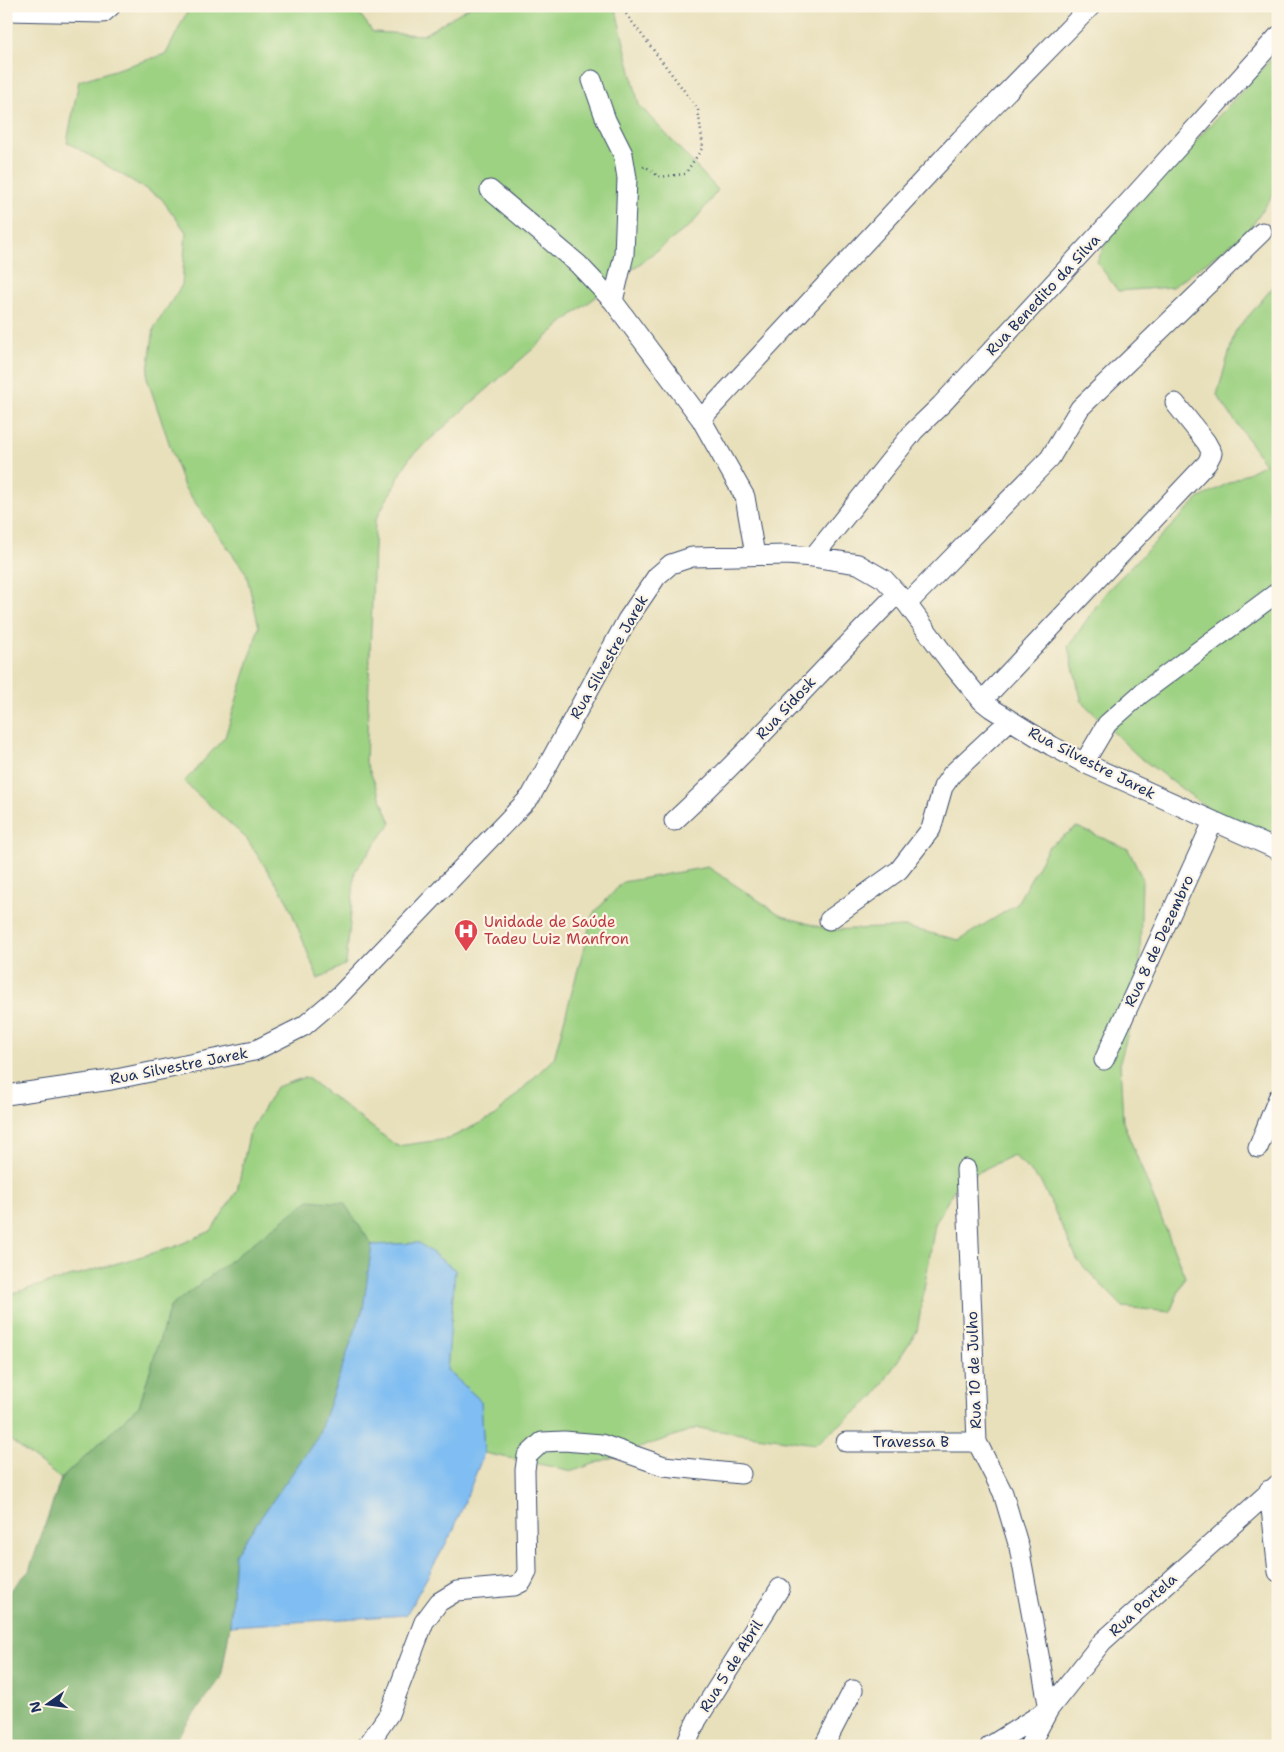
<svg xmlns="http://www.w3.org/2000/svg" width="1284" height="1752" font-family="'Shantell Sans',sans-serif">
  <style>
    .green { fill: #9ed283; stroke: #5c8070 }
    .forest { fill: #7eb471; stroke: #4c7268 }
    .water { fill: #7fbdf2; stroke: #4d76a8 }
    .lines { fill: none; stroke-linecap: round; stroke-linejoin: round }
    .minor-casing { stroke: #3a4a6c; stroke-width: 21 }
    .path { stroke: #3a4a6c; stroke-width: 2.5; stroke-dasharray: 1 4; stroke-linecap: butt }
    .minor { stroke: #fff; stroke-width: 19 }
    .labels { text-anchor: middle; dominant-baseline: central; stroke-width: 4.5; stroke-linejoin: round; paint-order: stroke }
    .street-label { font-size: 15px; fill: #1b2f5e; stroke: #fcf5e5 }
    .health-label { font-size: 15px; fill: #be3a42; stroke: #fcf5e5; text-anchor: start }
  </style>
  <rect width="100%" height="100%" fill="#fcf5e5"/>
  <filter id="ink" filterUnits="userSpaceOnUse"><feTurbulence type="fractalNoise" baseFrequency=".02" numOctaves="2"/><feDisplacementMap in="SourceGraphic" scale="10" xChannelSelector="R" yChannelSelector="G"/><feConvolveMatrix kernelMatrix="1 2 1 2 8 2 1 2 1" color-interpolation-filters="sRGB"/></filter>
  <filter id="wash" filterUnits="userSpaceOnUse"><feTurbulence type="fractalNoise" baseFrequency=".0096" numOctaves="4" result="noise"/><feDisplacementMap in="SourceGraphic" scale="20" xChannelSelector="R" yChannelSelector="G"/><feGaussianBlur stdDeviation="1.12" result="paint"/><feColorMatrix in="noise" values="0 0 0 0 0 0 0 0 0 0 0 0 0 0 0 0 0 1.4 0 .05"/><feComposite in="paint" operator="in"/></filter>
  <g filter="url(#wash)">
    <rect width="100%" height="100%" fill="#e8e0bb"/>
    <path class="green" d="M190,6h164l19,26 50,3 48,-29h144l24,99 79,85 -26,34 -125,95 -157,138 -35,64 -9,241 25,61 -36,48 -9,93 -28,15 -31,-79 -40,-61 -63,-57 41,-45 34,-110 -13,-54 -62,-86 -37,-109 7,-50 28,-43 4,-53 -25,-34 -94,-56 12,-61 87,-27z
      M1278,52v135l-30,45 -76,55 -54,4 -21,-29 13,-29z
      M1278,281v568l-49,-25 -91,-68 -56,-54 -14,-55 38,-55 92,-93 67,-35 -48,-69 18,-63z
      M1077,827l51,22 14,29 -3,114 -19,70 3,60 62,155 -15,35 -47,-5 -45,-46 -37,-79 -28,-27 -55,27 -23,42 -18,107 -43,66 -58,47 -119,-16 -124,43 -89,-18 -3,-52 -34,-31 8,-100 -36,-27 -47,2 -28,-42 -174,104 -31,99 -78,73 -55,-42v-142l168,-48 37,-16 26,-40 13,-60 26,-44 30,-10 91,69 51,-7 48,-24 58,-57 39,-144 30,-32 85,-15 74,49 48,14 75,-3 54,13 57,-35 33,-59z"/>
    <path class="forest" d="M309,1200l35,3 28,42 -9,64 -46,129 -82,116 -5,72 -9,52 -51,68h-164v-151l23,-24 32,-92 78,-73 31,-99z"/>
    <path class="water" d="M419,1243l36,27 -8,100 34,31 3,52 -31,78 -47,84 -176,11 5,-72 82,-116 46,-129 9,-64z"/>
  </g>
  <g filter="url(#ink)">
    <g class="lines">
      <g class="minor-casing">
        <path id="minor" d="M6,11l97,2 8,-7
          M592,80l14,40 17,34 4,24 -3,77 -11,46
          M490,190l88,74 35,37 88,118 44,78 10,58
          M701,419l260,-280 130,-133
          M813,557l101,-126 27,-26 194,-210 143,-159
          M907,604l143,-146 30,-50 182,-176
          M982,701l225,-238 5,-10 -6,-11 -31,-39
          M1084,763l23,-39 35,-31 136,-101
          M674,821c78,-72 148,-152 223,-227
          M829,920l70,-50 32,-41 12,-42 9,-13 58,-54
          M1104,1060l109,-238
          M6,1095l105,-15 143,-29 50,-25 35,-30 192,-200 96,-176 30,-44 14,-12 21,-7 94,-2 27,2 45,7 26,15 23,25 45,61 30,36 9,7 61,38 32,17 194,87
          M1258,1148l20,-50
          M966,1169l11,273 26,51 16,54 30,162 -59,37
          M846,1442h131
          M1269,1490l9,82
          M367,1746l22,-32 35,-92 15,-20 18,-11 57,-5 8,-4 5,-10 -2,-102 2,-14 15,-14 22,-1 37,3 63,22 77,8
          M685,1746l12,-26 83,-132
          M824,1746l29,-56
          M1029,1746l20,-37 53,-67 176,-158"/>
      </g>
      <path class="path" d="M620,6l78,103 5,38 -18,27 -26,3 -14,-11 -4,3"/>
      <use href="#minor" class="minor"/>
    </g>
  </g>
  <defs>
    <g id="hospital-pin" transform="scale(1.25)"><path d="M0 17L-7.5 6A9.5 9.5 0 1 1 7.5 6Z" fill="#e0444e" stroke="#fcf5e5"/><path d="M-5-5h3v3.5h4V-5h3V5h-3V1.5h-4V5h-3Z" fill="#fff"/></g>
  </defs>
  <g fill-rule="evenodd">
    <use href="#hospital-pin" x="466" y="931"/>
  </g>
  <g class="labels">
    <g class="street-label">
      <text transform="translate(1043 295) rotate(-47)">Rua Benedito da Silva</text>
      <text transform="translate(609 657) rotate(-60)">Rua Silvestre Jarek</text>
      <text transform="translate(786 708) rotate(-47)">Rua Sidosk</text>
      <text transform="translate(1092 763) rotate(27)">Rua Silvestre Jarek</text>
      <text transform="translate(1159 941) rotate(-65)">Rua 8 de Dezembro</text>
      <text transform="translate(179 1066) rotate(-11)">Rua Silvestre Jarek</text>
      <text transform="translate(974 1370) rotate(-92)">Rua 10 de Julho</text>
      <text x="911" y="1442">Travessa B</text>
      <text transform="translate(1143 1605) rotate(-42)">Rua Portela</text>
      <text transform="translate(731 1666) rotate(-58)">Rua 5 de Abril</text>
    </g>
    <g class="health-label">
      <text x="484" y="922">Unidade de Saúde<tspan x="484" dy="17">Tadeu Luiz Manfron</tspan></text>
    </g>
  </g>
  <rect width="1284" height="1752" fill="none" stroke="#fcf5e5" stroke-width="25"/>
  <g transform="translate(48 1704) rotate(256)" stroke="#fcf5e5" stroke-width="4" paint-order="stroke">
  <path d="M0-4L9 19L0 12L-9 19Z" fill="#1b2f5e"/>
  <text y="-8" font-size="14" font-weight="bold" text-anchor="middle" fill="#1b2f5e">N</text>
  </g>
</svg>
